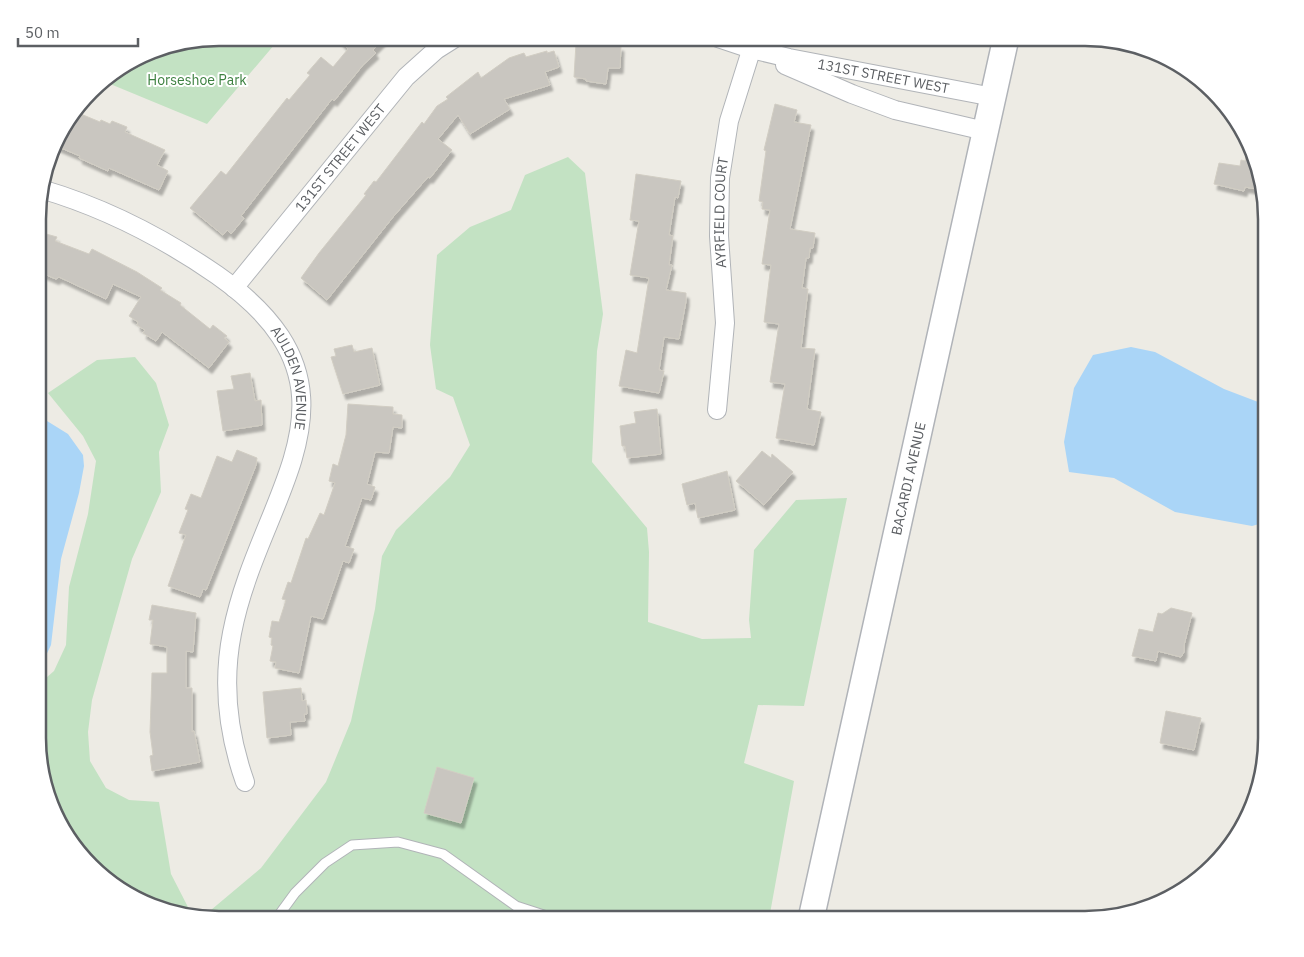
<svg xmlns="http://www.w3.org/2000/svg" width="1304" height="957" font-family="'IBM Plex Sans',sans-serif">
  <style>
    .green { fill: #c3e2c3 }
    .water { fill: #aad5f7 }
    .building { fill: #c9c6c0; stroke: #d1cdc3; filter: url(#shadow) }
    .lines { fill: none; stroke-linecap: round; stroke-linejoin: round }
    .lane-casing { stroke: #b1b4b8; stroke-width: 11 }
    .street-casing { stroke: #b1b4b8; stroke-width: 20 }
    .secondary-casing { stroke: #b0b3b8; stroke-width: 28 }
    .lane { stroke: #fff; stroke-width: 9 }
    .street { stroke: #fff; stroke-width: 18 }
    .secondary { stroke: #fff; stroke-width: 25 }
    .labels { text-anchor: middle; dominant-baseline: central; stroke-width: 4; stroke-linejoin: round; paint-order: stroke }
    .street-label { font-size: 14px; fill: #5c5f63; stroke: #fff }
    .park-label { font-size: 14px; fill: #3d8140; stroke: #fff }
    .rim { fill: none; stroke: #5c5f63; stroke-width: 2.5 }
  </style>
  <defs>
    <filter id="shadow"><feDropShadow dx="3" dy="5.5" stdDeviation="1" flood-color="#0004"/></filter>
  </defs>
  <rect width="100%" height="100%" fill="#edebe4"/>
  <path class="green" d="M219,38h61l-73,86 -104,-43 47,-30z
    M914,38h44l-1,8z
    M568,157l17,16 18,141 -6,37 -5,111 55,66 2,24 -1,70 54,17 49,-1 -2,-18 5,-70 42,-50 51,-2 -43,208 -46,-1 -14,58 50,18 -25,138h-561l-58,-13 -42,-24 -46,-54 -23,-67v-77l15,-13 12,-26 3,-58 19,-73 8,-53 -13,-25 -35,-43 49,-33 38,-3 21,26 13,42 -10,27 2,40 -29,67 -40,141 -4,32 2,29 16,27 23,12 30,2 12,72 18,35 22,1 50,-42 65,-86 25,-61 24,-112 7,-53 14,-26 54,-53 20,-32 -17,-48 -17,-8 -6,-44 7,-90 33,-28 41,-17 14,-35z"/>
  <path class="water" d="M1131,347l24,5 69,37 42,16v117l-14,4 -77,-14 -61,-34 -45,-6 -5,-30 10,-54 19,-33z
    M39,416l29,18 15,21 1,11 -5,27 -18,66 -10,86 -12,25z"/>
  <path class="building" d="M337,38h48l-12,12 3,3 -13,12 -29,36 -2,-2 -32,41 -59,76 3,2 -13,16 -4,-4 -4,5 -33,-27 31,-37 5,4 61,-77 2,2 21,-25 -3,-2 14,-16 12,10 15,-18z
    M576,43l45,3 -1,22h-12l-2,16 -20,-3v-2l-12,-2z
    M547,51v2l7,-2 5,16 -14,5 5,13 -46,14 6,10 -40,25 -12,-19 -20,24 14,11 -22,28 -2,-1 -35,40 -66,83 -26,-22 18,-25 47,-58 -2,-1 10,-13 2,1 46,-60 2,2 13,-18 11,-7 -2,-2 32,-25 3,6 28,-20 15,-5 2,4z
    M775,104l22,6 -3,12 17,3 -21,104 25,4 -2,15h-3l-1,10h-3l-4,30 6,1 -7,59 14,1 -8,60 14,3 -7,33 -38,-7 9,-54 -15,-2 9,-58 -15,-2 7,-57 -9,-1 8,-54 -8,-1 1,-7 -4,-1 7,-50 -2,-1z
    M76,112l24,10 1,-2 9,4 2,-3 15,6 -2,5 40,18 -8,15 11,6 -9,19 -50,-22 -1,3 -29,-13 1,-2 -26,-11 2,-6z
    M1249,143l13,47 -17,-3 -1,4 -30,-7 5,-21 21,3 1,-6 4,1z
    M636,174l45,7 -3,17 -3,-1 -6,38 4,1 -4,29h3l-6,25 20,3v8l-7,38 -15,-2 -5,33 5,1 -5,22 -40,-7 7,-36 11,3 12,-75 -19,-3 9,-54 -9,-1z
    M39,232l18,5 -2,4 34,13 3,-5 45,23 25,16 -2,2 21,13 -1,2 30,24 3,-4 14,11 -3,2 5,4 -20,26 -47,-36 -6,9 -13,-8 2,-3 -8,-5 1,-3 -9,-6 12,-19 -28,-13 -7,15 -47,-22 -3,2 -17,-7z
    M352,345l2,7 18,-4 8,37 -37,9 -12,-37 5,-1 -2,-7z
    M250,373l5,28 6,-1 1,25 -39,6 -6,-40 17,-2 -3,-13z
    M348,404l45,3v7l9,1v13l-9,-1 -4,26 -14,-1 -8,32 8,3 -4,13 -9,-2 -17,48 9,3 -5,14 -6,-2 -20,58 -12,-3 -12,57 -24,-5 1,-6 -6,-1 3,-15 -2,-1 1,-7 -3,-1 3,-16 7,1 7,-22 -4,-1 6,-17 3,1 15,-45 2,1 12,-26 4,2 11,-32 -6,-2 4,-17 5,2 8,-31z
    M657,409l4,45 -34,4 -2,-12h-3l-2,-20 16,-3 -2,-11z
    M237,450l20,8 -1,7 -50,125 -3,-1 -3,8 -32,-11 18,-51 -7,-2 9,-23 -3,-1 6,-15 10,4 16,-42 15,6z
    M762,451l9,7 1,-4 21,18 -29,33 -28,-24z
    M727,471l8,39 -37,8 -3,-15 -8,2 -5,-21z
    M152,605l44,8 -3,39 -7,-1v37h6v44l2,-1 6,31 -48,9 -2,-15 3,-1 -3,-23 2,-59h15v-26l-17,-3 3,-24h-4z
    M1171,608l21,5 -8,32v7l-3,5 -23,-6 -2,10 -24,-5 7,-27 14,3 5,-19 4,1z
    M301,688l1,13 4,-1 1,14h-3l1,7 -15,1 1,13 -24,3 -4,-46z
    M1166,711l35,7 -7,32 -34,-7z
    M437,767l37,11 -13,45 -37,-10z"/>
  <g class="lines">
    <g class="lane-casing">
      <path id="lane" d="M276,919l19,-26 30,-30 27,-18 46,-3 45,12 73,52 40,13"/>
    </g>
    <g class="street-casing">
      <g id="street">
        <path id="s1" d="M718,38l33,11 38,9 204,39"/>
        <path d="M785,65l67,29 43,16 90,21"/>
        <path id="s2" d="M41,189c65,19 121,48 176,86 165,116 42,217 15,358 -10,51 -4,101 13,149"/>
        <path id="s3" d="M234,288l172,-211 30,-27 19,-12"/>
        <path id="s4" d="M717,410l8,-87 -6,-87 1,-58 9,-57 26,-83"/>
      </g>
    </g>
    <g class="secondary-casing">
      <g id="secondary">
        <path id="s5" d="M811,919l195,-881"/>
      </g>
    </g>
    <use href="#lane" class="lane"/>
    <use href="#street" class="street"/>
    <use href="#secondary" class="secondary"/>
  </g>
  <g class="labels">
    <g class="street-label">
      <text stroke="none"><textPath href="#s1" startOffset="170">131ST STREET WEST</textPath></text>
      <text stroke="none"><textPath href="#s3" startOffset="168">131ST STREET WEST</textPath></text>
      <text stroke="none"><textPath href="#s4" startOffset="198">AYRFIELD COURT</textPath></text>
      <text stroke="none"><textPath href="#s2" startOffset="329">AULDEN AVENUE</textPath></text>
      <text stroke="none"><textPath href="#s5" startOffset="451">BACARDI AVENUE</textPath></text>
    </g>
    <g class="park-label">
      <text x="197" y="80">Horseshoe Park</text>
    </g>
  </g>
  <path d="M0 0H1304V957H0ZM219 46H1085A173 173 0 0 1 1258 219V738A173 173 0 0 1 1085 911H219A173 173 0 0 1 46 738V219A173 173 0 0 1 219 46Z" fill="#fff" fill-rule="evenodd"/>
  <path class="rim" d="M219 46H1085A173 173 0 0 1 1258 219V738A173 173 0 0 1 1085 911H219A173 173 0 0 1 46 738V219A173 173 0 0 1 219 46Z"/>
  <path d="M18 38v8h120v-8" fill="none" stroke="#5c5f63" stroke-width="2.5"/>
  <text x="25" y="38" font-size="15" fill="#5c5f63" stroke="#ffffff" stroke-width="4" paint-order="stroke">50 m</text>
</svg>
